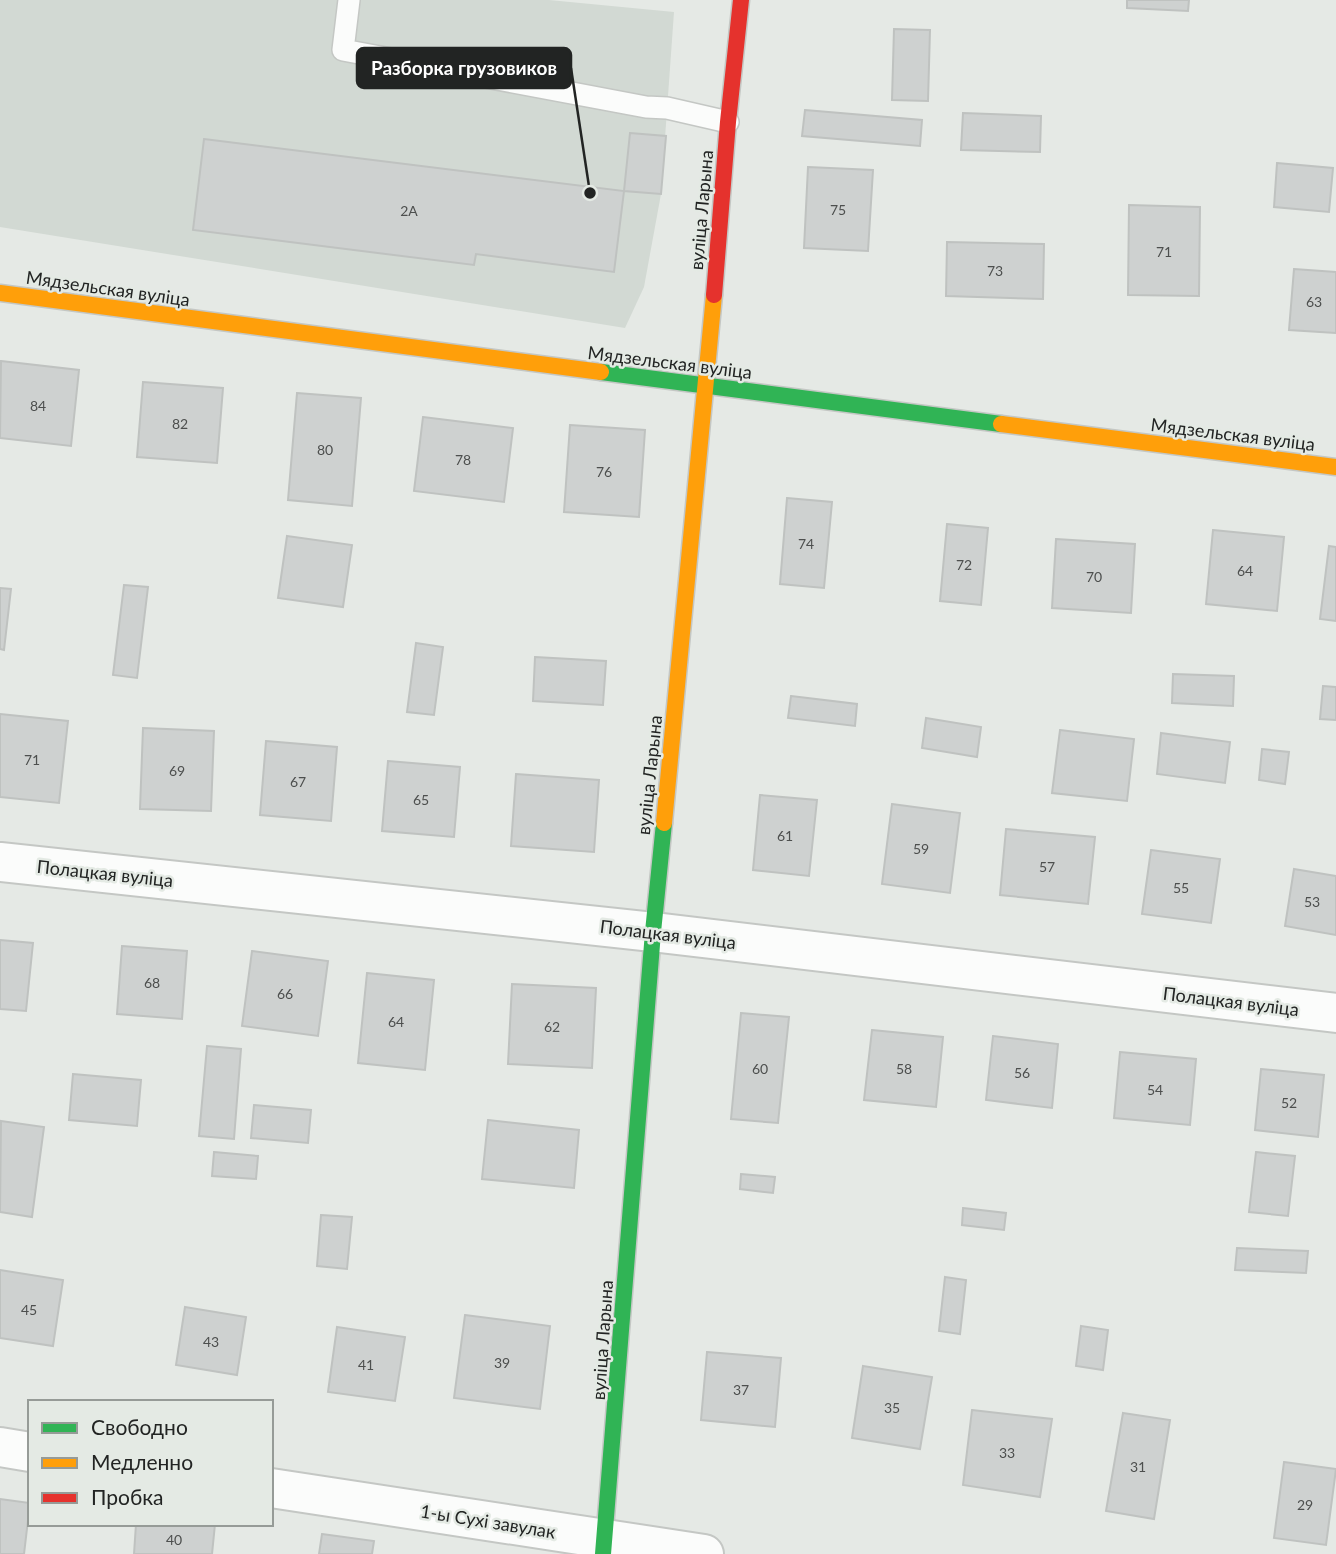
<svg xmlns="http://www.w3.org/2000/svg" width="1336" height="1554" font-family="Lato,sans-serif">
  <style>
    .built { fill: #d2d9d3 }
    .building { fill: #ced1d0; stroke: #bfc2c0; stroke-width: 2 }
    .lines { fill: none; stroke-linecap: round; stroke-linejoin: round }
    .lane-casing { stroke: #c4c7c4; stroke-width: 24 }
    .street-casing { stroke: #c4c7c4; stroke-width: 42 }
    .fast-casing { stroke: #c4c7c4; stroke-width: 19 }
    .slow-casing { stroke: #c4c7c4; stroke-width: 19 }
    .jam-casing { stroke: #c4c7c4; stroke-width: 19 }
    .lane { stroke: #fbfcfb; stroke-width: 21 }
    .street { stroke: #fbfcfb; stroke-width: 38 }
    .fast { stroke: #30b455; stroke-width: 16 }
    .slow { stroke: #ff9f0a; stroke-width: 16 }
    .jam { stroke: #e5322d; stroke-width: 16 }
    .labels { text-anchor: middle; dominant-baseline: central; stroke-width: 5; stroke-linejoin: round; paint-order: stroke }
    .number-label { font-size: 14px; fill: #4d4f4e }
    .street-label { font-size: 18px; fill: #222423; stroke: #e4eae4 }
    .leader { fill: none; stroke: #222423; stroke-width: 2.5 }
    .callout-dot { fill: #222423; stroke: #e4eae4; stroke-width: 2.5 }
    .callout { fill: #222423; stroke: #222423; stroke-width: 2.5 }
    .callout-label { font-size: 19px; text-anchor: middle; font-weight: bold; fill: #fff }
  </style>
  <rect width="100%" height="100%" fill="#e5e9e5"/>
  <path class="built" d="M0,0h549l125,12 -13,182 -17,93 -19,41 -625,-101z"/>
  <path class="building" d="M1127,0h62l-1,11 -61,-3z
    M894,29l36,1 -2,71 -36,-1z
    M805,110l117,10 -2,26 -118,-10z
    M963,113l78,3 -1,36 -79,-2z
    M630,133l36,3 -5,58 -37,-3z
    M204,139l420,52 -10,81 -138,-18 -2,11 -281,-35z
    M1277,163l56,5 -4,44 -55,-5z
    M808,167l65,3 -5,81 -64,-3z
    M1129,205l71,2 -1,89 -71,-1z
    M947,242l97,2 -1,55 -97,-3z
    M1294,269l42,3v61l-47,-3z
    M1,361l78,9 -8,76 -71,-8z
    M143,382l80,6 -6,75 -80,-6z
    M297,393l64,5 -9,108 -64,-6z
    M423,417l90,11 -9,74 -90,-11z
    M570,425l75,5 -6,87 -75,-5z
    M787,498l45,4 -8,86 -44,-4z
    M947,524l41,4 -7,77 -41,-4z
    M1213,530l71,7 -7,74 -71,-7z
    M287,536l65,9 -9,62 -65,-9z
    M1056,539l79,5 -4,69 -79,-5z
    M1329,546l7,1v74l-16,-2z
    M124,585l24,2 -11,91 -24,-3z
    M0,588l11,1 -7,61 -4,-1z
    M416,643l27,4 -9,68 -27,-3z
    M535,657l71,4 -3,44 -70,-4z
    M1173,674l61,2 -1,30 -61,-3z
    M1323,686l13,1v33l-16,-1z
    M791,696l66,8 -2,22 -67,-8z
    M0,714l68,7 -9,82 -59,-6z
    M926,718l55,9 -4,30 -55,-9z
    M143,728l71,3 -3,80 -71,-2z
    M1060,730l74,9 -7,62 -75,-8z
    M1161,733l69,9 -5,41 -68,-9z
    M266,741l71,6 -6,74 -71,-6z
    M1262,749l27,3 -4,32 -26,-4z
    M388,761l72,6 -6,70 -72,-6z
    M516,774l83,6 -5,72 -83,-6z
    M760,795l57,5 -8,76 -56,-6z
    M892,804l68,9 -10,80 -68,-9z
    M1006,829l89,8 -7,67 -88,-9z
    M1151,850l69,9 -9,64 -69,-9z
    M1294,869l42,7v59l-51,-9z
    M0,940l33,3 -7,68 -26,-2z
    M122,946l65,5 -5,68 -65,-5z
    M252,951l76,10 -10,75 -76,-10z
    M367,973l67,7 -9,90 -67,-7z
    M512,984l84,4 -4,80 -84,-4z
    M741,1013l48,4 -11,106 -47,-4z
    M872,1030l71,7 -7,70 -72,-7z
    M993,1036l65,8 -6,64 -66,-8z
    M207,1046l34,3 -7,90 -35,-3z
    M1120,1052l76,7 -6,66 -76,-7z
    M1261,1069l63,6 -6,62 -63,-7z
    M73,1074l68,6 -4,46 -68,-6z
    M254,1105l57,5 -3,33 -57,-5z
    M488,1120l91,10 -5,58 -92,-9z
    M1,1121l43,6 -12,90 -32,-5z
    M214,1152l44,4 -2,23 -44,-3z
    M1256,1152l39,4 -7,60 -39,-4z
    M741,1174l34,3 -2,16 -33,-4z
    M963,1208l43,5 -2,17 -42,-5z
    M321,1215l31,2 -5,52 -30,-3z
    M1237,1248l71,3 -2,22 -71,-3z
    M0,1270l63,10 -10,66 -53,-8z
    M945,1277l21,3 -6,54 -21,-3z
    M185,1307l61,10 -9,58 -61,-10z
    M465,1315l85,11 -10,83 -86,-11z
    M1081,1326l27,4 -5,40 -27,-4z
    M337,1327l68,10 -10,64 -67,-9z
    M707,1352l74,6 -6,69 -74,-7z
    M863,1366l69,11 -12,72 -68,-11z
    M972,1410l80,9 -12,78 -77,-12z
    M1123,1413l47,7 -16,99 -48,-8z
    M1284,1462l52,7 -10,76 -52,-7z
    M0,1499l30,4 -6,51h-24z
    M136,1524h79l-3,30h-78z
    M322,1534l52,7 -2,13h-53z"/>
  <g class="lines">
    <g class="lane-casing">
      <path id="lane" d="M349,0l-6,50 303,57 21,1 61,14"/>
    </g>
    <g class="street-casing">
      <path id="street" d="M0,862l653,70 683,81
        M0,1447l30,5
        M271,1488l433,66"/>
    </g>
    <g class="fast-casing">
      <path id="fast" d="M601,372l400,52
        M603,1554l50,-622 11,-109"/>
    </g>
    <g class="slow-casing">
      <path id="slow" d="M0,293l601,79
        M1001,424l335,43
        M664,823l50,-528"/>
    </g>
    <g class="jam-casing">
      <path id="jam" d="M714,295l14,-173 13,-122"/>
    </g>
    <use href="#lane" class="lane"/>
    <use href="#street" class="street"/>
    <use href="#fast" class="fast"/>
    <use href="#slow" class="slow"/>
    <use href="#jam" class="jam"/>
  </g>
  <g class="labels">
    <g class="number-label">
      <text x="838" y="209">75</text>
      <text x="409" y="210">2А</text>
      <text x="1164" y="251">71</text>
      <text x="995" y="270">73</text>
      <text x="1314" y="301">63</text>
      <text x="38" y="405">84</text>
      <text x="180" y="423">82</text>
      <text x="325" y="449">80</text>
      <text x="463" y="459">78</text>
      <text x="604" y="471">76</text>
      <text x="806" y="543">74</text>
      <text x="964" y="564">72</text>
      <text x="1245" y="570">64</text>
      <text x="1094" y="576">70</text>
      <text x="32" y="759">71</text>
      <text x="177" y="770">69</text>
      <text x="298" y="781">67</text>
      <text x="421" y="799">65</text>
      <text x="785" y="835">61</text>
      <text x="921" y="848">59</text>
      <text x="1047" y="866">57</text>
      <text x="1181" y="887">55</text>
      <text x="1312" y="901">53</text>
      <text x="152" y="982">68</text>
      <text x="285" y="993">66</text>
      <text x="396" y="1021">64</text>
      <text x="552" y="1026">62</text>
      <text x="760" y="1068">60</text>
      <text x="904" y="1068">58</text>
      <text x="1022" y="1072">56</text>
      <text x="1155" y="1089">54</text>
      <text x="1289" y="1102">52</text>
      <text x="29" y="1309">45</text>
      <text x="211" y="1341">43</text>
      <text x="502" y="1362">39</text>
      <text x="366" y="1364">41</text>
      <text x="741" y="1389">37</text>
      <text x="892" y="1407">35</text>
      <text x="1007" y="1452">33</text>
      <text x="1138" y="1466">31</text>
      <text x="1305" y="1504">29</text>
      <text x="174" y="1539">40</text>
    </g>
    <g class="street-label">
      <text transform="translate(701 210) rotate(-85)">вуліца Ларына</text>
      <text transform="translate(108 288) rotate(8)">Мядзельская вуліца</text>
      <text transform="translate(670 362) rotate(7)">Мядзельская вуліца</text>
      <text transform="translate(1233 434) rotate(7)">Мядзельская вуліца</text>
      <text transform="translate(649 775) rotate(-84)">вуліца Ларына</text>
      <text transform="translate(105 873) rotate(6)">Полацкая вуліца</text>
      <text transform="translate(668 934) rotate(7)">Полацкая вуліца</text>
      <text transform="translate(1231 1001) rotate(7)">Полацкая вуліца</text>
      <text transform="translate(602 1340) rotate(-86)">вуліца Ларына</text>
      <text transform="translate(488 1521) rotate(9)">1-ы Сухі завулак</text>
    </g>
  </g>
  <path class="leader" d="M590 193L571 68"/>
  <circle class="callout-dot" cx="590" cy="193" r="7"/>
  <rect class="callout" x="357" y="48" width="214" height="40" rx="7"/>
  <g class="callout-label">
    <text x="464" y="75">Разборка грузовиков</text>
  </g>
  <rect x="28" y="1400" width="245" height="126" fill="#e4eae4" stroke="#969b97" stroke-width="2"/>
  <rect x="42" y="1423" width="35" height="10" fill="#30b455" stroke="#969b97" stroke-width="2"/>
  <text x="91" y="1435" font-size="21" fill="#222423">Свободно</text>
  <rect x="42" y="1458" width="35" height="10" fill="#ff9f0a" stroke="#969b97" stroke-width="2"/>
  <text x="91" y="1470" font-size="21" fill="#222423">Медленно</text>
  <rect x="42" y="1493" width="35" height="10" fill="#e5322d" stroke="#969b97" stroke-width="2"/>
  <text x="91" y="1505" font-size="21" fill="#222423">Пробка</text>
</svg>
